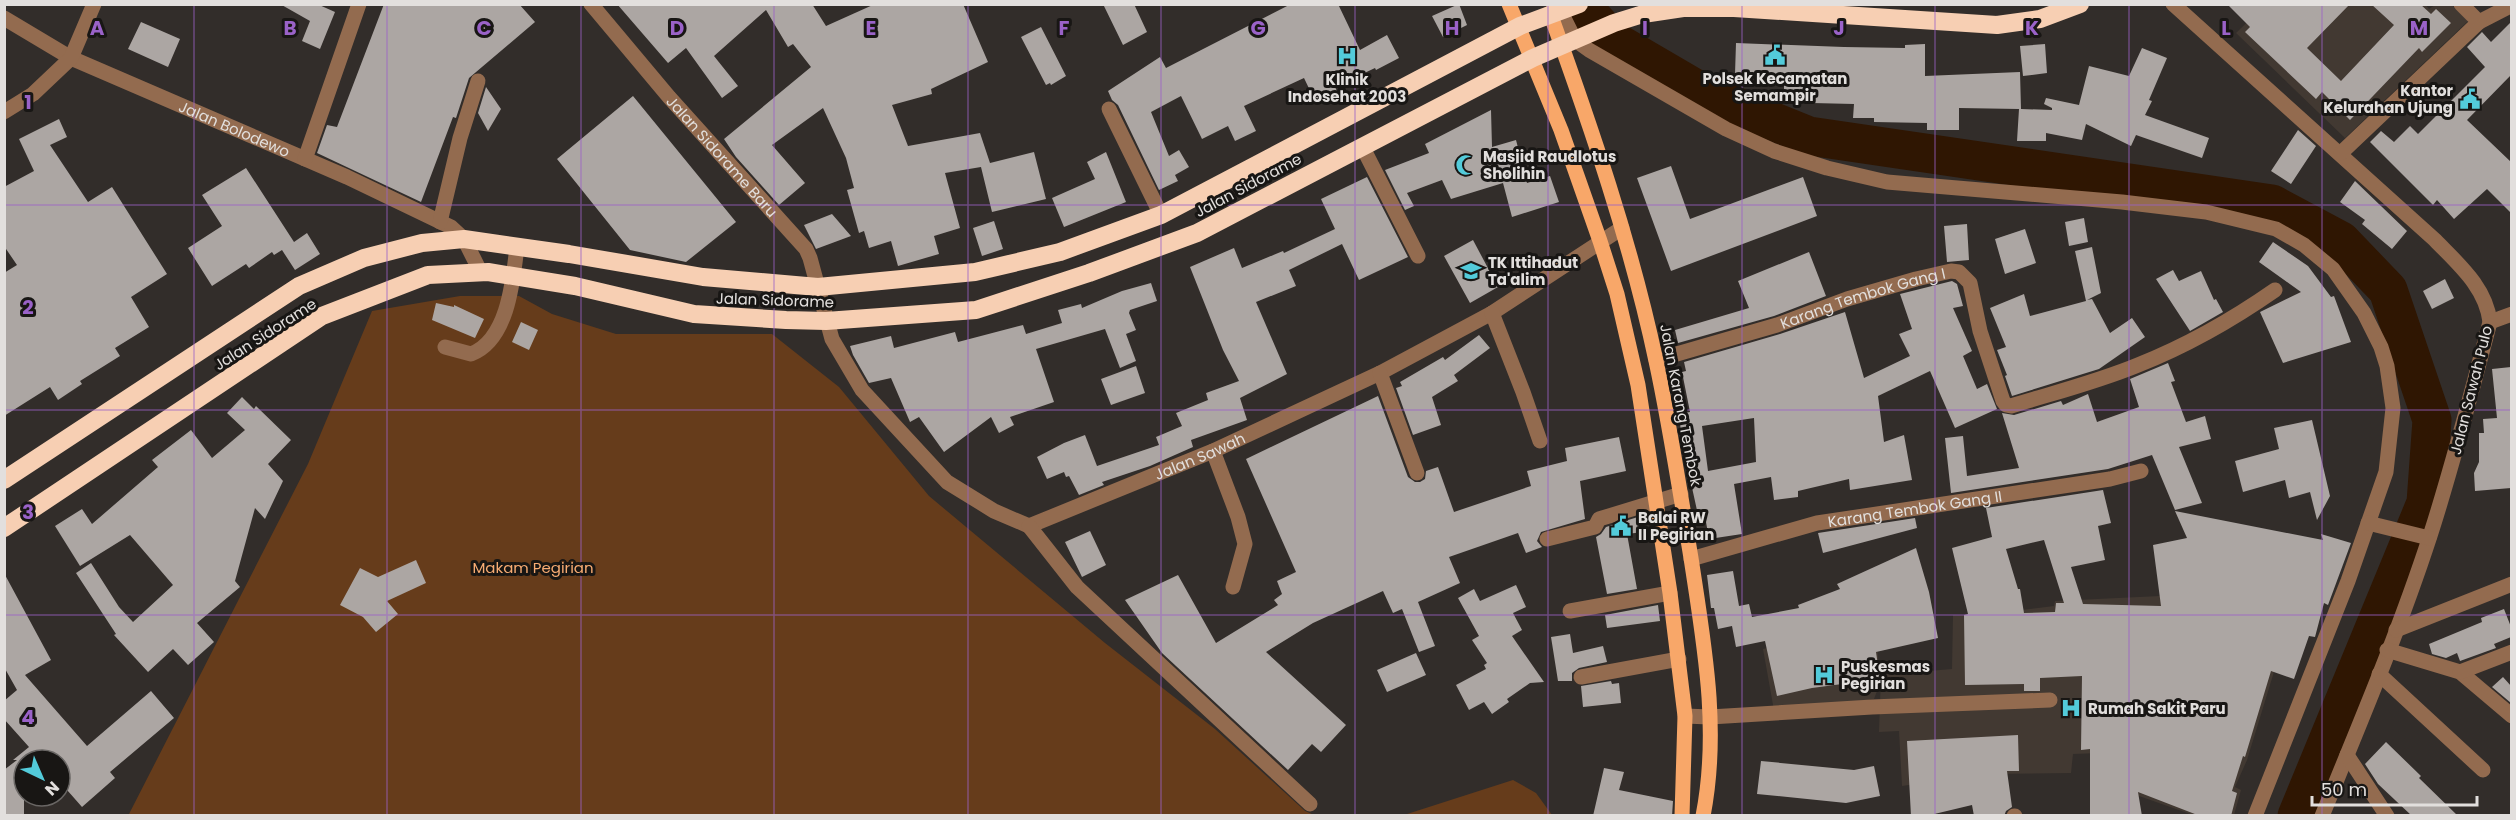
<svg xmlns="http://www.w3.org/2000/svg" width="2516" height="820" font-family="Poppins,sans-serif">
  <style>
    .built { fill: #423932 }
    .green { fill: #663c1b }
    .lines { fill: none; stroke-linecap: round; stroke-linejoin: round }
    .river { stroke: #2f1602; stroke-width: 39 }
    .building { fill: #aca6a3; fill-rule: evenodd }
    .minor { stroke: #936b4f; stroke-width: 15 }
    .major { stroke: #f8a769; stroke-width: 15 }
    .highway { stroke: #f7cfb3; stroke-width: 18 }
    .grid { fill: none; stroke: #9a62c8; stroke-width: 1.5; stroke-opacity: 0.55 }
    .labels { text-anchor: middle; dominant-baseline: central; stroke-width: 6; stroke-linejoin: round; paint-order: stroke }
    .poi-label { font-size: 15px; font-weight: bold; fill: #e2dfdd; stroke: #181614; text-anchor: start }
    .street-label { font-size: 15px; fill: #e2dfdd; stroke: #181614 }
    .park-label { font-size: 15px; fill: #f8ac73; stroke: #181614 }
    .grid-label { font-size: 20px; text-anchor: middle; font-weight: bold; fill: #9a62c8; stroke: #181614; stroke-width: 6; stroke-linejoin: round; paint-order: stroke }
  </style>
  <rect width="100%" height="100%" fill="#322d2a"/>
  <path class="built" d="M2425,4l4,5 6,-4h17l16,16 -123,117 -109,-105 29,-28z
    M2181,595l100,54 -34,111 -12,27 6,3 -7,25h-41l-54,-19 -9,-6 -2,-38 -55,2 -2,19 -87,1 -82,12 -3,-55 -20,1 2,-57 71,-6 1,-54 49,1 11,-5 41,-5 1,-5z
    M1876,629l4,54 -6,16 -99,17 -12,-67 46,-11z"/>
  <path class="green" d="M460,296h59l33,18 64,20h156l67,53 90,109 176,147 110,86 90,82 9,4 -1186,1 180,-352 64,-153z
    M1513,780l23,13 16,22h-148z"/>
  <g class="lines">
    <path class="river" d="M1580,4l34,37 89,52 106,43 463,68 69,37 47,49 44,130 -6,83 -129,313"/>
  </g>
  <path class="building" d="M280,4h37l18,8 -15,37 -18,-8 8,-20z
    M384,4h135l16,18 -66,56 -13,40 -3,-1 -32,85 -104,-49 10,-28 10,2z
    M617,4h195l14,22 49,-22h88l25,58 -57,27 1,5 -40,11 16,41 72,-13 10,30 44,-11 12,47 -54,13 -11,-45 -36,6 15,55 -26,8 5,18 -41,12 -7,-25 -22,7 -5,-17 -5,2 -12,-43 7,-2 -8,-30 -23,-50 -51,37 33,38 -26,22 -43,-48 -12,-18 87,-72 -18,-23 -5,3 -22,-37 -52,46 24,30 -16,12 -36,-50 -18,15z
    M1103,4h31l13,28 -24,13z
    M1291,4h47l22,46 27,-15 12,23 -23,12 -1,-2 -40,19 3,6 -22,10 -12,-25 -60,28 12,25 -21,10 -7,-15 -26,13 -21,-43 -30,16 18,44 10,-6 10,17 -14,8 3,6 -19,9 -41,-85 -6,-5 -4,-9 52,-34 6,11z
    M1459,4l8,21 -24,12 -11,-21z
    M2227,4h123l-43,44 34,33 53,-56 -23,-21h49l11,10 5,-5 15,14 -29,29 -3,-4 -69,72 -28,-28 -6,7 -71,-67 5,-5z
    M141,22l39,17 -12,28 -40,-18z
    M2511,22v53l-44,45 44,42v51l-24,-24 -33,30 -17,-19 -4,5 -63,-63 11,-11 13,11 16,-16 8,8 67,-67 -18,-20 15,-15 9,10z
    M1041,27l25,49 -15,9 -1,-2 -4,2 -25,-48z
    M1736,43l108,4 61,1v-3l20,-1v32l95,-4 1,37 31,1v-2l-8,-4 2,-6 33,7 10,-39 40,10 13,-28 25,10 -18,42 3,1 -7,14 64,23 -7,20 -66,-23 -5,11 -45,-22 -4,16 -36,-7v8h-29l2,-32 -60,-1v22h-32v-7l-53,-1v-4h-21l1,-14 -42,-1 -28,-9v-18l-49,-2z
    M2045,44l2,29 -24,3 -3,-30z
    M486,87l15,22 -13,22 -10,-18z
    M633,96l103,126 -50,40 -56,-12 -73,-91z
    M1491,110l1,37 24,-7 11,43 23,-7 9,26 -47,15 -9,-34 -52,16 -9,-19 -35,13 7,13 -9,4 -20,-40 44,-17 -4,-9z
    M59,119l8,18 -17,8 38,57 24,-15 55,87 -36,23 18,30 -34,21 5,8 -40,25 2,3 -24,16 -8,-13 -46,29v-143l13,-8 -13,-19v-59l30,-16 -15,-32z
    M2298,130l18,16 -25,38 -20,-13z
    M1106,152l20,50 -62,25 -12,-29 43,-19 -8,-17z
    M1671,166l19,53 113,-42 14,39 -146,55 -34,-93z
    M246,168l48,74 13,-9 13,21 -25,16 -13,-20 -8,5 -2,-3 -23,16 -3,-4 -34,22 -24,-38 34,-22 -20,-31z
    M1367,177l41,80 -49,23 -17,-36 -53,26 7,16 -40,16 31,72 -47,24 7,22 -56,20 2,7 -43,19 -48,16 2,3 -25,10 -10,-19 -3,1 -2,-5 -17,7 -10,-22 27,-14 21,-8 12,31 62,-21 -3,-8 26,-11 -6,-13 32,-13 -2,-7 33,-12 -16,-31 -33,-83 44,-19 8,20 41,-17 1,2 51,-24 -14,-30z
    M2355,181l52,50 -15,18 -30,-25 3,-4 -25,-18z
    M832,214l19,22 -35,13 -12,-24z
    M2084,218l4,24 -19,4 -4,-24z
    M994,221l9,28 -21,7 -9,-28z
    M1967,224l2,36 -22,2 -3,-36z
    M2025,229l11,34 -31,11 -10,-35z
    M1473,240l25,47 -28,16 -26,-47z
    M2273,242l35,24 23,31 3,-1 17,46 -68,21 -23,-51 41,-20 -42,-30z
    M2092,247l9,46 -14,7 5,-1 18,34 22,-15 13,19 -46,32 -87,27 -7,-20 2,-1 -10,-25 9,-3 -16,-39 34,-14 6,22 56,-15 -11,-50z
    M1809,252l17,44 -52,20 -96,27 -3,-13 74,-22 -11,-27z
    M2173,270l6,11 22,-10 13,29 2,-1 7,13 -33,19 -34,-52z
    M2445,279l9,19 -22,11 -9,-18z
    M1952,281l5,3 6,22 -10,2 19,43 -9,5 14,33 10,-5 10,25 -42,19 -25,-57 -52,25 6,46 20,-7 8,45 -62,10 -1,-11 -51,12v6l-24,3 -3,-23 -37,7 8,50 -33,5 -3,-17 -6,2 -18,-82 -3,-28 11,-2 -8,-40 4,-1 -2,-9 96,-28 65,-22 19,66 46,-22 -11,-22 13,-5 -12,-35zM1754,418l2,44 -48,9 -6,-45z
    M1151,283l6,18 -27,9 -1,3 7,17 -10,4 10,27 -16,7 -15,-39 -69,20 18,53 -44,15 4,8 -15,8 -8,-16 -47,35 -25,-35 -9,5 -19,-44 -22,5 -16,-28 -3,-9 41,-10 3,12 61,-16 3,10 65,-17 3,9 36,-11 -4,-13 23,-6 1,4 40,-17z
    M436,303l18,4v-2l30,14 -9,19 -43,-18z
    M521,322l17,8 -9,20 -17,-8z
    M1479,335l11,13 -36,27 4,6 -26,16 9,28 -28,10 -17,-47 6,-2 -2,-4 43,-25 2,3z
    M2168,363l7,18 -4,1 15,40 19,-6 6,23 -32,8 23,56 -27,7 -23,-55 -44,14 -157,24 -6,-55 18,-2 4,40 52,-8 -17,-55 12,2 47,-14 2,4 25,-11 9,28 42,-15 -9,-28z
    M1136,366l9,27 -34,12 -10,-26z
    M2511,367v121l-36,3 -1,-18 5,-11v-29h5l-1,-14 14,-1 -5,-49z
    M1378,396l30,81 7,5h5l5,-3 1,-8 12,-4 16,45 77,-26 -4,-15 40,-10 -2,-13 54,-11 7,34 -46,10 5,38 -44,13 -4,9 5,6 -16,6 -8,-20 -69,24 11,26 -42,19 17,44 -16,6 -17,-43 -9,4 -10,-22 -70,32 -47,29 80,73 -25,27 -9,-8 -24,26 -126,-117 -37,-53 53,-25 38,68 62,-38 -4,-5 8,-6 -5,-13 19,-9 -50,-113z
    M242,397l12,12 2,-3 35,34 -23,24 15,17 -18,38 -10,-11 -20,73 5,6 -43,36 17,19 -26,23 -15,-16 -25,23 -34,-37 2,-1 -40,-61 15,-10 28,44 14,15 40,-37 -43,-50 -50,31 -25,-40 27,-17 10,15 66,-57 -6,-7 39,-30 21,28 33,-28 -18,-17z
    M2312,420l18,76 -13,24 -7,-28 -21,6 -4,-18 -42,12 -8,-31 44,-12 -5,-21z
    M2103,490l8,33 -13,3 7,34 -34,7 12,37 78,2 -8,-61 34,-7 -12,-27 148,29 -2,-6 30,9 -23,62 -4,-2 -9,34 -6,-1 -15,43 -23,-8 -26,86 -2,-1 -11,35 5,2 -6,23h-31l-62,-24 4,24h-52v-67l-9,1 1,-74 -42,2v13h-16v-7l-59,1 -1,-70 4,-1 -16,-66 40,-11 -6,-29zM2044,540l20,63h-8l-1,9 -31,1 -4,-24h-2l-12,-40z
    M1641,516l2,16 -16,2 10,55 -30,5 -11,-57 5,-3 5,-7z
    M1915,518l2,10 -94,25 -5,-20z
    M1090,531l16,34 -24,12 -17,-35z
    M1916,548l13,44 9,46 -62,14 4,27 -68,9 -35,8 -12,-55 -29,6 -4,-21 -14,3 -4,-21h-3l-4,-33 26,-4 6,35 10,-2 3,13 47,-9 -1,-3 42,-16 -3,-5z
    M416,560l10,23 -39,18 11,13 -22,18 -13,-15 -23,-12 20,-37 18,9z
    M4,573l47,87 -26,15 62,71 64,-55 23,27 -64,54 5,6 -33,29 -22,-25v-22h-36v56h-20v-46l13,-10h-4l16,-13 -25,-28v-18l13,-11 -13,-23z
    M1516,585l10,22 -13,6 9,17 -10,6 32,46 -14,1 -23,16 2,3 -17,12 -8,-12 -15,8 -13,-25 30,-16 -2,-4 3,-2 -15,-23 7,-4 -21,-38 16,-9 6,12z
    M1658,605l2,16 -53,7 -2,-13z
    M2504,609l7,18v10l-17,7 2,4 -36,13 -3,-8 -11,5 -14,-4 -3,-10 53,-22 -1,-4z
    M1570,634l3,19 30,-7 4,16 -28,6 -7,5v8h-14l-7,-44z
    M1416,653l10,22 -39,17 -10,-22z
    M2503,677l8,9v17l-19,-16z
    M1611,681l1,3 7,-1 2,20 -38,4 -2,-21z
    M2018,735l1,36h-12l5,36 -6,4 -2,5h-30l-2,-11 -46,11h-15l-4,-75z
    M2386,742l35,34 -2,2 39,38h-46l-34,-32 -13,-20z
    M1761,761l93,9 20,-4 6,30 -34,7 -89,-9z
    M1604,768l20,4 -5,18 54,11 -1,15h-79z"/>
  <g class="lines">
    <g class="minor">
      <path id="s1" d="M591,4l78,93 137,152 4,9 22,81 30,51 85,92 47,29 35,15 184,-75 167,-78 112,-60 130,-85"/>
      <path d="M2173,4l262,236c23,24 51,47 55,82 -19,72 -37,143 -60,214 -31,95 -70,187 -108,280"/>
      <path d="M1560,10l15,30 14,10 137,79 48,22 53,17 60,14 235,20 84,10 70,17 28,16 29,24 31,44 17,34 6,19 6,42 -7,64 -38,109 -93,235"/>
      <path id="s2" d="M4,18l67,40 276,119 104,50 13,12 16,32"/>
      <path d="M2479,22l33,-17"/>
      <path d="M1109,109l52,106"/>
      <path d="M4,112l29,-18 38,-36 23,-54"/>
      <path d="M1362,146l56,110"/>
      <path d="M2341,153l138,-131 -18,-18"/>
      <path d="M305,159l54,-155"/>
      <path d="M440,222l20,-84 18,-57"/>
      <path d="M1492,313l31,79 17,49"/>
      <path d="M2490,322l22,-8"/>
      <path d="M445,347l26,7c37,-14 42,-73 46,-108"/>
      <path id="s3" d="M1656,360l121,-35 70,-26 69,-20 35,-8 8,1 11,11 10,48 23,70 3,4 5,1c42,-13 86,-24 127,-41 48,-19 94,-45 137,-75"/>
      <path d="M1380,373l37,100"/>
      <path d="M1213,451l25,66 7,27 -12,43"/>
      <path d="M2368,523l61,15"/>
      <path d="M1029,526l48,61 233,217"/>
      <path d="M1547,539l48,-12 4,-8 82,-25"/>
      <path id="s4" d="M1691,559l126,-36 293,-44 31,-8"/>
      <path d="M1570,611l100,-18"/>
      <path d="M2396,630l116,-46"/>
      <path d="M2387,650l73,22 52,44"/>
      <path d="M2460,672l52,-20"/>
      <path d="M2379,674l104,96"/>
      <path d="M1581,677l98,-18"/>
      <path d="M1685,716l25,1 162,-10 178,-7"/>
      <path d="M2347,755l40,61"/>
      <path d="M2014,816h1"/>
    </g>
    <path class="major" d="M1509,4l52,126 39,111 17,53 21,91 32,208 15,123 -3,100
      M1550,13c41,114 81,230 106,348 14,65 24,131 35,197 13,86 29,171 12,258"/>
    <path class="highway" d="M4,480l295,-194 65,-28 58,-15 42,-4 105,15 134,23 115,10 157,-15 85,-20 101,-37 359,-189 59,-22
      M4,528l318,-212 106,-41 60,-3 87,14 119,28 92,6 40,1 150,-11 113,-37 108,-40 336,-175 81,-35 29,-9 40,-6h51l263,17 43,-6 40,-15"/>
  </g>
  <path class="grid" d="M194,4v812M387,4v812M581,4v812M774,4v812M968,4v812M1161,4v812M1355,4v812M1548,4v812M1742,4v812M1935,4v812M2129,4v812M2322,4v812M4,205h2508M4,410h2508M4,615h2508"/>
  <defs>
    <g id="civic-bare" transform="scale(1.62)"><path d="M-.6-6.5H3V-4.5H.6V-3L4-1V1h2V6H-6V1h2V-1L-.6-3ZM-1.2 2.5V6h2.4V2.5Z" fill="#53cbda" stroke="#181614" stroke-width="2.5" paint-order="stroke"/></g>
    <g id="hospital-bare" transform="scale(1.62)"><path d="M-5-5h3v3.5h4V-5h3V5h-3V1.5h-4V5h-3Z" fill="#53cbda" stroke="#181614" stroke-width="2.5" paint-order="stroke"/></g>
    <g id="mosque-bare" transform="scale(1.62)"><path d="M3.5-4.9A6 6 0 1 0 3.5 4.9A5 5 0 1 1 3.5-4.9Z" fill="#53cbda" stroke="#181614" stroke-width="2.5" paint-order="stroke"/></g>
    <g id="school-bare" transform="scale(1.62)"><path d="M0-5L7-2L0 1L-7-2ZM-4 1L0 2.5L4 1V4Q0 6-4 4Z" fill="#53cbda" stroke="#181614" stroke-width="2.5" paint-order="stroke"/></g>
  </defs>
  <g fill-rule="evenodd">
    <use href="#civic-bare" x="1775" y="55"/>
    <use href="#hospital-bare" x="1347" y="56"/>
    <use href="#civic-bare" x="2470" y="99"/>
    <use href="#mosque-bare" x="1466" y="165"/>
    <use href="#school-bare" x="1471" y="271"/>
    <use href="#civic-bare" x="1621" y="526"/>
    <use href="#hospital-bare" x="1824" y="675"/>
    <use href="#hospital-bare" x="2071" y="708"/>
  </g>
  <g class="labels">
    <g class="poi-label">
      <text x="1775" y="78" text-anchor="middle">Polsek Kecamatan<tspan x="1775" dy="17">Semampir</tspan></text>
      <text x="1347" y="79" text-anchor="middle">Klinik<tspan x="1347" dy="17">Indosehat 2003</tspan></text>
      <text x="2453" y="90" text-anchor="end">Kantor<tspan x="2453" dy="17">Kelurahan Ujung</tspan></text>
      <text x="1483" y="156">Masjid Raudlotus<tspan x="1483" dy="17">Sholihin</tspan></text>
      <text x="1488" y="262">TK Ittihadut<tspan x="1488" dy="17">Ta'alim</tspan></text>
      <text x="1638" y="517">Balai RW<tspan x="1638" dy="17">II Pegirian</tspan></text>
      <text x="1841" y="666">Puskesmas<tspan x="1841" dy="17">Pegirian</tspan></text>
      <text x="2088" y="708">Rumah Sakit Paru</text>
    </g>
    <g class="street-label">
      <text stroke="none"><textPath href="#s2" startOffset="256">Jalan Bolodewo</textPath></text>
      <text stroke="none"><textPath href="#s1" startOffset="201">Jalan Sidorame Baru</textPath></text>
      <text transform="translate(1248 185) rotate(-28)">Jalan Sidorame</text>
      <text stroke="none"><textPath href="#s3" startOffset="216">Karang Tembok Gang I</textPath></text>
      <text transform="translate(775 300) rotate(2)">Jalan Sidorame</text>
      <text transform="translate(265 334) rotate(-33)">Jalan Sidorame</text>
      <text transform="translate(2471 390) rotate(-76)">Jalan Sawah Pulo</text>
      <text transform="translate(1681 405) rotate(79)">Jalan Karang Tembok</text>
      <text stroke="none"><textPath href="#s1" startOffset="882">Jalan Sawah</textPath></text>
      <text stroke="none"><textPath href="#s4" startOffset="230">Karang Tembok Gang II</textPath></text>
    </g>
    <g class="park-label">
      <text x="533" y="567">Makam Pegirian</text>
    </g>
  </g>
  <g class="grid-label">
    <text x="97" y="35">A</text>
    <text x="290" y="35">B</text>
    <text x="484" y="35">C</text>
    <text x="677" y="35">D</text>
    <text x="871" y="35">E</text>
    <text x="1064" y="35">F</text>
    <text x="1258" y="35">G</text>
    <text x="1452" y="35">H</text>
    <text x="1645" y="35">I</text>
    <text x="1839" y="35">J</text>
    <text x="2032" y="35">K</text>
    <text x="2226" y="35">L</text>
    <text x="2419" y="35">M</text>
    <text x="28" y="109">1</text>
    <text x="28" y="314">2</text>
    <text x="28" y="519">3</text>
    <text x="28" y="724">4</text>
  </g>
  <rect width="2516" height="820" fill="none" stroke="#e2dfdd" stroke-width="12"/>
  <g transform="translate(42 778) rotate(136)"><circle r="28" fill="#181614" stroke="#696664" stroke-width="1.5"/>
  <path d="M0-4.5L10 22L0 15L-10 22Z" fill="#53cbda"/>
  <text y="-9" font-size="16" font-weight="bold" text-anchor="middle" fill="#e2dfdd">N</text>
  </g>
  <path d="M2312 796v9h165v-9" fill="none" stroke="#e2dfdd" stroke-width="3"/>
  <text x="2321" y="796" font-size="18" fill="#e2dfdd" stroke="#181614" stroke-width="4.5" paint-order="stroke">50 m</text>
</svg>
